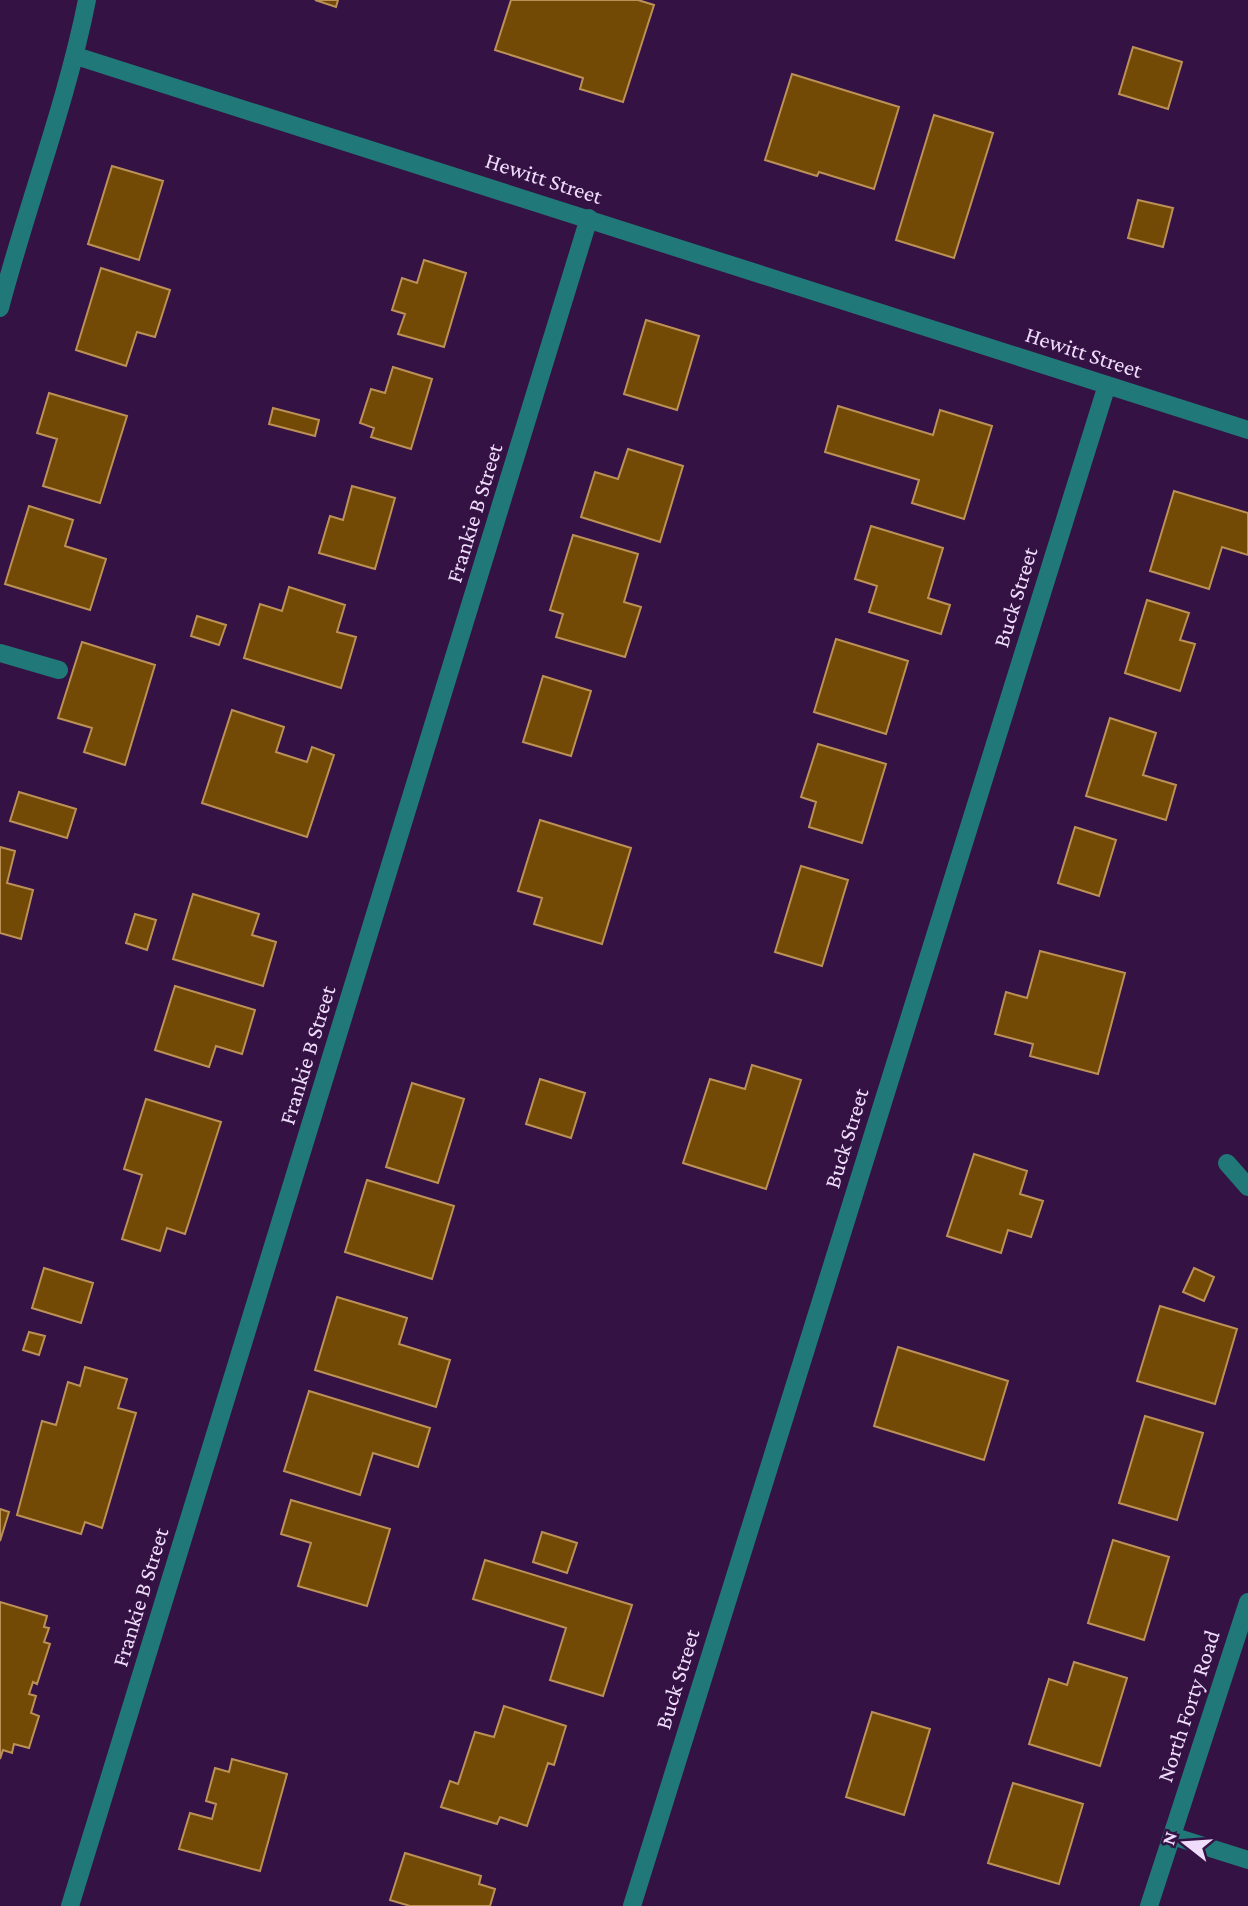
<svg xmlns="http://www.w3.org/2000/svg" width="1248" height="1906" font-family="'Crimson Pro',serif">
  <style>
    .building { fill: #724a05; stroke: #bc9157; stroke-width: 2 }
    .lines { fill: none; stroke-linecap: round; stroke-linejoin: round }
    .minor { stroke: #207978; stroke-width: 18 }
    .labels { text-anchor: middle; dominant-baseline: central; stroke-width: 6; stroke-linejoin: round; paint-order: stroke }
    .street-label { font-size: 23px; fill: #efdcfb; stroke: #341243 }
  </style>
  <rect width="100%" height="100%" fill="#341243"/>
  <path class="building" d="M315,0h23l-2,7z
    M511,0h127l16,5 -31,97 -43,-13 3,-11 -88,-28z
    M1133,47l49,15 -14,47 -49,-15z
    M792,74l107,33 -25,82 -55,-17 -2,4 -52,-16z
    M934,115l59,18 -39,125 -58,-18z
    M112,166l51,15 -24,79 -51,-16z
    M1138,200l35,8 -10,39 -35,-9z
    M424,260l42,13 -22,74 -46,-13 7,-20 -13,-4 10,-32 15,5z
    M101,268l69,22 -15,47 -18,-5 -11,34 -50,-16z
    M646,320l53,16 -22,74 -53,-16z
    M393,367l39,12 -21,70 -40,-12 3,-9 -14,-5 11,-34 14,4z
    M49,393l78,23 -27,87 -57,-17 14,-47 -20,-6z
    M838,406l95,29 7,-25 52,16 -28,93 -52,-16 7,-23 -94,-28z
    M273,408l46,12 -4,16 -46,-12z
    M628,449l55,17 -23,76 -79,-25 14,-45 23,7z
    M352,486l43,12 -20,71 -56,-16 11,-37 13,4z
    M1174,491l74,22v42l-26,-8 -13,42 -59,-18z
    M29,506l44,14 -8,26 41,13 -16,51 -85,-26z
    M871,526l72,22 -15,50 22,7 -9,29 -72,-22 8,-26 -22,-7z
    M573,535l65,19 -14,48 17,5 -16,50 -69,-20 7,-23 -13,-4z
    M289,587l56,18 -8,27 19,5 -15,51 -97,-30 16,-54 22,7z
    M1147,600l42,13 -9,27 15,4 -15,47 -55,-18z
    M197,616l29,9 -7,20 -28,-9z
    M836,639l72,22 -22,73 -72,-22z
    M82,642l73,23 -30,100 -41,-13 8,-24 -34,-10z
    M543,676l48,15 -20,65 -48,-14z
    M232,710l52,17 -8,25 31,10 5,-15 22,8 -27,82 -105,-34z
    M1110,718l46,15 -13,42 33,10 -10,35 -80,-24z
    M818,744l68,20 -24,79 -53,-16 7,-25 -15,-5z
    M19,792l57,17 -9,29 -57,-17z
    M540,820l91,28 -29,96 -68,-20 8,-26 -24,-7z
    M1075,827l41,13 -17,56 -41,-13z
    M0,847l15,4 -8,32 26,7 -12,49 -21,-6z
    M801,866l47,14 -26,86 -47,-14z
    M193,894l66,20 -7,21 24,7 -13,44 -90,-27z
    M135,914l21,6 -9,30 -21,-7z
    M1040,951l85,22 -27,101 -68,-18 3,-12 -38,-10 11,-42 21,6z
    M175,986l80,24 -13,44 -26,-8 -7,21 -54,-17z
    M752,1065l49,15 -35,109 -83,-26 27,-84 35,10z
    M540,1079l45,14 -14,45 -45,-14z
    M412,1083l52,16 -26,84 -52,-16z
    M146,1099l75,23 -36,112 -18,-6 -7,23 -38,-12 20,-64 -18,-6z
    M974,1154l53,17 -7,23 23,7 -12,36 -23,-7 -7,23 -54,-17z
    M367,1180l87,26 -22,73 -87,-27z
    M44,1268l49,15 -12,40 -49,-15z
    M1194,1268l20,9 -10,24 -21,-9z
    M337,1297l70,21 -8,26 51,16 -14,47 -121,-37z
    M1160,1306l77,23 -22,75 -78,-23z
    M29,1332l16,4 -6,19 -16,-5z
    M898,1347l110,34 -24,79 -110,-34z
    M85,1367l42,12 -9,29 18,5 -34,115 -17,-6 -4,12 -64,-19 25,-94 14,4 12,-43 12,4z
    M309,1391l121,37 -12,39 -45,-14 -13,42 -76,-24z
    M1145,1416l58,17 -26,87 -58,-17z
    M291,1500l99,29 -23,77 -69,-20 13,-43 -30,-9z
    M0,1509l9,3 -9,29z
    M542,1532l35,11 -10,30 -34,-11z
    M1113,1540l56,17 -25,83 -56,-17z
    M485,1560l147,45 -29,91 -53,-16 16,-52 -93,-29z
    M0,1602l47,14 -3,11 5,1 -5,14 6,2 -13,40 -4,-2 -4,12 7,2 -5,17 8,3 -10,32 -15,-4 -2,9 -9,-3 -3,9z
    M1074,1662l53,16 -27,88 -71,-22 20,-65 18,6z
    M504,1706l62,20 -12,39 -6,-2 -21,63 -27,-9 -3,7 -56,-17 9,-26 8,3 17,-52 19,5z
    M872,1712l58,17 -26,86 -58,-18z
    M232,1759l55,15 -27,97 -81,-22 11,-36 22,6 4,-15 -10,-3 9,-33 14,4z
    M1013,1783l70,21 -24,80 -71,-21z
    M405,1853l76,23 -2,8 16,5 -5,17h-80l-20,-6z"/>
  <g class="lines">
    <path class="minor" d="M76,56l1172,374
      M0,308c27,-103 66,-203 87,-308
      M0,653l59,17
      M1227,1163l21,24
      M1172,1836l76,24
      M70,1906l519,-1688
      M632,1906l475,-1521
      M1149,1906l99,-304"/>
  </g>
  <g class="labels">
    <g class="street-label">
      <text transform="translate(544 178) rotate(18)">Hewitt Street</text>
      <text transform="translate(1084 352) rotate(18)">Hewitt Street</text>
      <text transform="translate(474 513) rotate(-73)">Frankie B Street</text>
      <text transform="translate(1015 597) rotate(-73)">Buck Street</text>
      <text transform="translate(307 1055) rotate(-73)">Frankie B Street</text>
      <text transform="translate(846 1138) rotate(-73)">Buck Street</text>
      <text transform="translate(140 1597) rotate(-73)">Frankie B Street</text>
      <text transform="translate(677 1679) rotate(-73)">Buck Street</text>
      <text transform="translate(1188 1706) rotate(-72)">North Forty Road</text>
    </g>
  </g>
  <g transform="translate(1185 1843) rotate(287)" stroke="#341243" stroke-width="5" paint-order="stroke">
  <path d="M0-5L12 26L0 18L-12 26Z" fill="#efdcfb"/>
  <text y="-10" font-size="19" font-weight="bold" text-anchor="middle" fill="#efdcfb">N</text>
  </g>
</svg>
